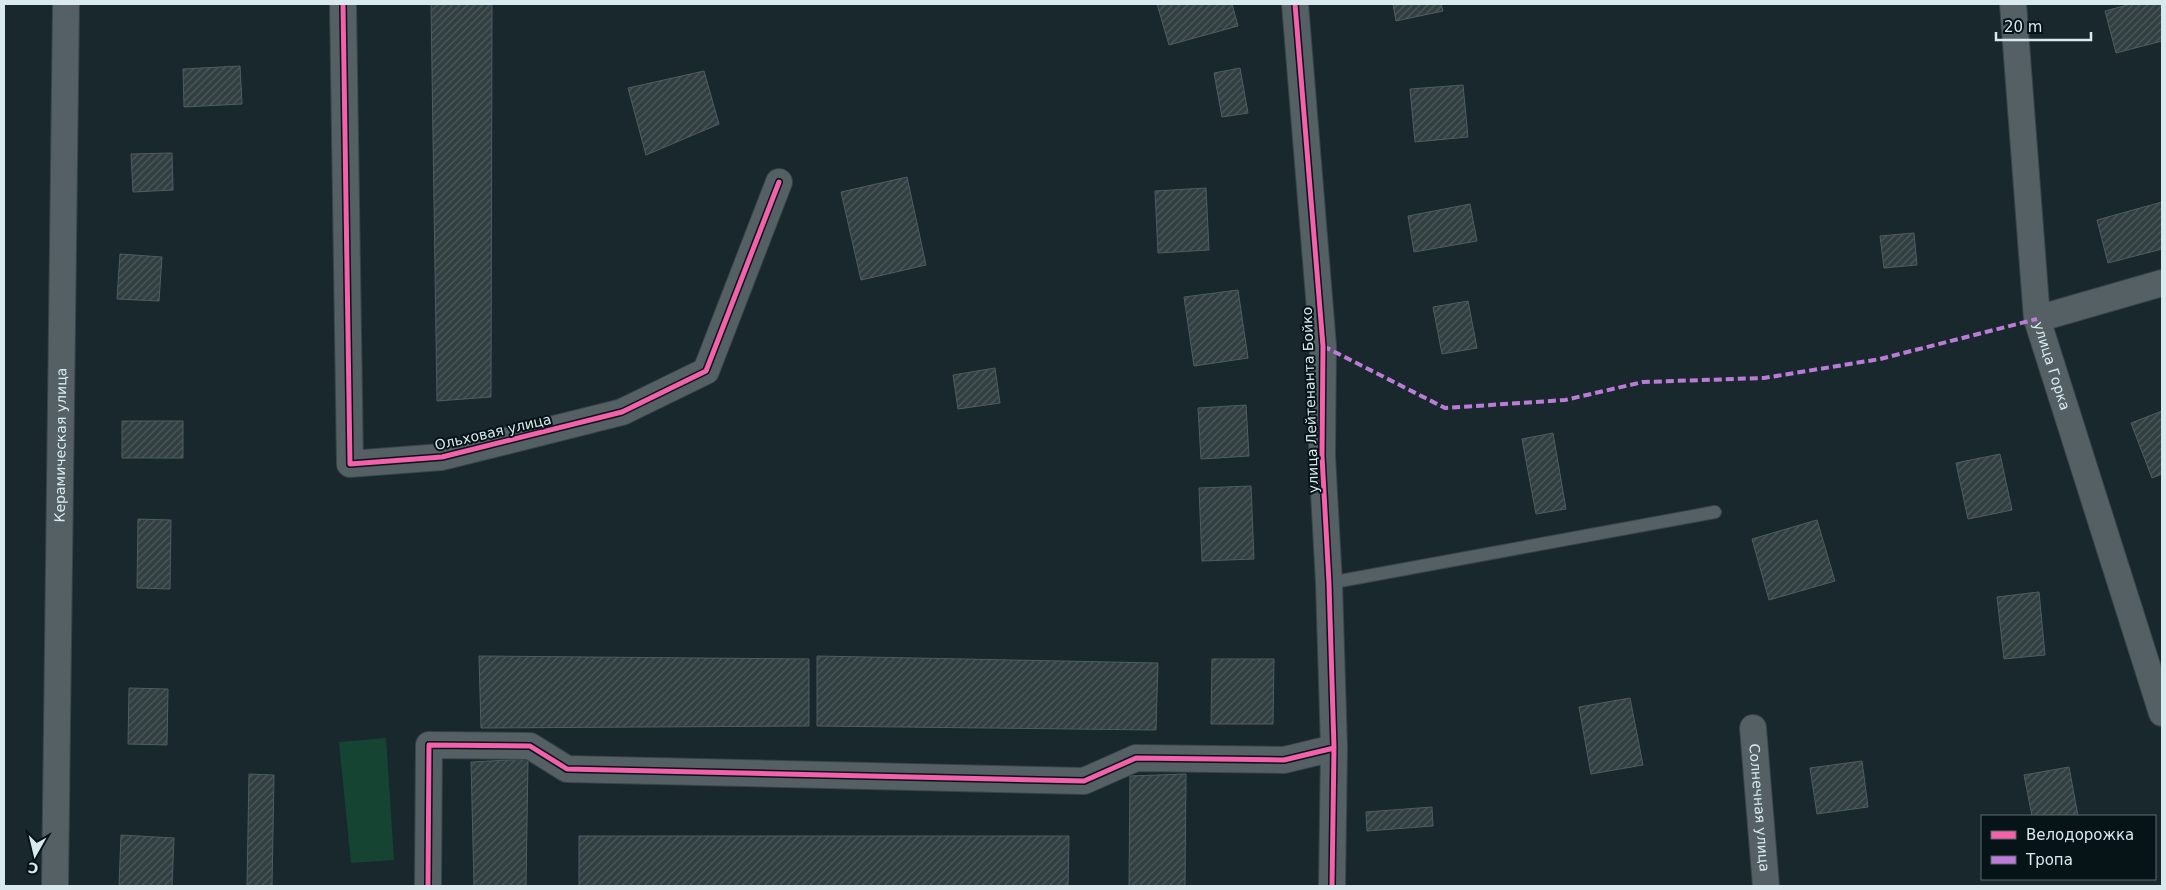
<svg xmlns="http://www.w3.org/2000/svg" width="2166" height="890" font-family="'DejaVu Sans',sans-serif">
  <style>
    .grass { fill: #164432 }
    .building { fill: url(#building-hatch); stroke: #505d5f }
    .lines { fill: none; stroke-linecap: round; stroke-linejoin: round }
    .service-casing { stroke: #384449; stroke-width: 14 }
    .minor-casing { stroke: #384449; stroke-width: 28 }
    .service { stroke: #546064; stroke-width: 12 }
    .minor { stroke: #546064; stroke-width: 26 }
    .quiet { stroke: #bd7bd9; stroke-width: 4; stroke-dasharray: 8 4; stroke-linecap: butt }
    .cycleway-casing { stroke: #071417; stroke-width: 8 }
    .cycleway { stroke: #f560ab; stroke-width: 5 }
    .labels { text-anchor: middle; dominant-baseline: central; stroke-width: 4; stroke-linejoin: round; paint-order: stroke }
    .street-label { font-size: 14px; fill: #d9eaef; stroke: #071417 }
  </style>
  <defs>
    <pattern id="building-hatch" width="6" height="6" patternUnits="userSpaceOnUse" patternTransform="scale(1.25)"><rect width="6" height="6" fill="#313f41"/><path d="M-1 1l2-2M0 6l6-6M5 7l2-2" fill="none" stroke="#4e5b5d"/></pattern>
  </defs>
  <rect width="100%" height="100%" fill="#18282d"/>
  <path class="grass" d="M386,738l8,122 -43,3 -12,-121z"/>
  <path class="building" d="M431,4h61l-1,393 -54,4z
    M1157,4h75l6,22 -69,19z
    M1393,4h48l2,7 -47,10z
    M2131,4h31v37l-46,12 -11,-42z
    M240,66l2,38 -58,3 -1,-38z
    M1240,68l8,45 -26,4 -8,-44z
    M704,71l15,53 -73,31 -18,-67z
    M1463,85l5,52 -53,5 -5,-53z
    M172,153l1,37 -40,2 -2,-38z
    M907,177l19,88 -65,15 -20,-88z
    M1206,188l3,62 -51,3 -3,-62z
    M2162,202v47l-54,14 -11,-43z
    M1470,204l7,37 -63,11 -6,-36z
    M1914,233l3,32 -33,3 -4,-32z
    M120,254l42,3 -3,44 -42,-2z
    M1238,290l10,68 -54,8 -10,-69z
    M1468,301l9,47 -35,6 -9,-47z
    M995,368l5,35 -42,6 -5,-34z
    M1246,405l3,51 -48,3 -3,-51z
    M2162,411v63l-10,4 -21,-55z
    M122,421h61v37h-61z
    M1553,433l13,76 -30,5 -14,-75z
    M2000,454l12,56 -44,9 -12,-56z
    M1251,486l3,73 -52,2 -3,-73z
    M138,519l33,1 -1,69 -33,-1z
    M1817,520l18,61 -66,19 -17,-61z
    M2039,592l6,63 -41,4 -7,-62z
    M479,656l330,3v67l-328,2z
    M817,656l341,7 -2,67 -339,-4z
    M1212,659h62l-1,65h-62z
    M129,688l39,1 -1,56 -39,-1z
    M1630,698l13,67 -52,9 -12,-67z
    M528,759l-2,127h-52l-3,-124z
    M1862,761l6,46 -51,7 -7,-46z
    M2069,767l9,49h-46l-8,-41z
    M249,774l25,1 -2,111h-25z
    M1186,774l-1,112h-56l1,-110z
    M1432,807l1,19 -66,5 -1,-19z
    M121,835l53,3 -2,48h-53z
    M579,836h490l-1,50h-489z"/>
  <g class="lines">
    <g class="service-casing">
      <path id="service" d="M1329,583l386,-71"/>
    </g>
    <g class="minor-casing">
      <g id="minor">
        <path d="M343,4l7,460 92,-7 180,-45 84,-41 73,-189"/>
        <path d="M1295,4l28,342 -1,110 7,127 5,165 -2,138"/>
        <path id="s1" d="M2013,4l24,315 125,394"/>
        <path d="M2037,319l125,-36"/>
        <path id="s2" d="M1753,728l13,158"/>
        <path id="s3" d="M55,886l11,-882"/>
        <path d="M428,886l1,-141 101,1 37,23 517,12 52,-23 148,2 50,-12"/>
      </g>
    </g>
    <use href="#service" class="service"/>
    <use href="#minor" class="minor"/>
    <path class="quiet" d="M1323,346l122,62 120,-8 78,-18 121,-4 116,-19 157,-40"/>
    <g class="cycleway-casing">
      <path id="cycleway" d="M343,4l7,460 92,-7 180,-45 84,-41 73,-189
        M1295,4l28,342 -1,110 7,127 5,165 -2,138
        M428,886l1,-141 101,1 37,23 517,12 52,-23 148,2 50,-12"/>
    </g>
    <use href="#cycleway" class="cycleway"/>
  </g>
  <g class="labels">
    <g class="street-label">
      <text stroke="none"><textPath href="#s1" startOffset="365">улица Горка</textPath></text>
      <text transform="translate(1310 400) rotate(-92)">улица Лейтенанта Бойко</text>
      <text transform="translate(493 432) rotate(-13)">Ольховая улица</text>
      <text stroke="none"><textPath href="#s3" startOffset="441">Керамическая улица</textPath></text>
      <text stroke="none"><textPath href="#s2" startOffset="80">Солнечная улица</textPath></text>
    </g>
  </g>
  <rect width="2166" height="890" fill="none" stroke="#d9eaef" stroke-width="10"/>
  <rect x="1981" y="815" width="175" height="65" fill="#071417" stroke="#5b6a6d"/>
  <rect x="1991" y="831" width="25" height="8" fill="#f560ab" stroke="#5b6a6d"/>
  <text x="2026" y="840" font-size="15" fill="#d9eaef">Велодорожка</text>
  <rect x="1991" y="856" width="25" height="8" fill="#bd7bd9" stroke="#5b6a6d"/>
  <text x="2026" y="865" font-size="15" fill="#d9eaef">Тропа</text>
  <g transform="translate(35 855) rotate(188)" stroke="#071417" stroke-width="4" paint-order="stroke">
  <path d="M0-4L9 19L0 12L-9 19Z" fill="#d9eaef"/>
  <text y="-8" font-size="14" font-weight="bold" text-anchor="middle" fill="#d9eaef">С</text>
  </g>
  <path d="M1996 32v8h95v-8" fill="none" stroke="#d9eaef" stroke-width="2.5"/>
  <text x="2004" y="32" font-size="15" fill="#d9eaef" stroke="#071417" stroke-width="4" paint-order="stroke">20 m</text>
</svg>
